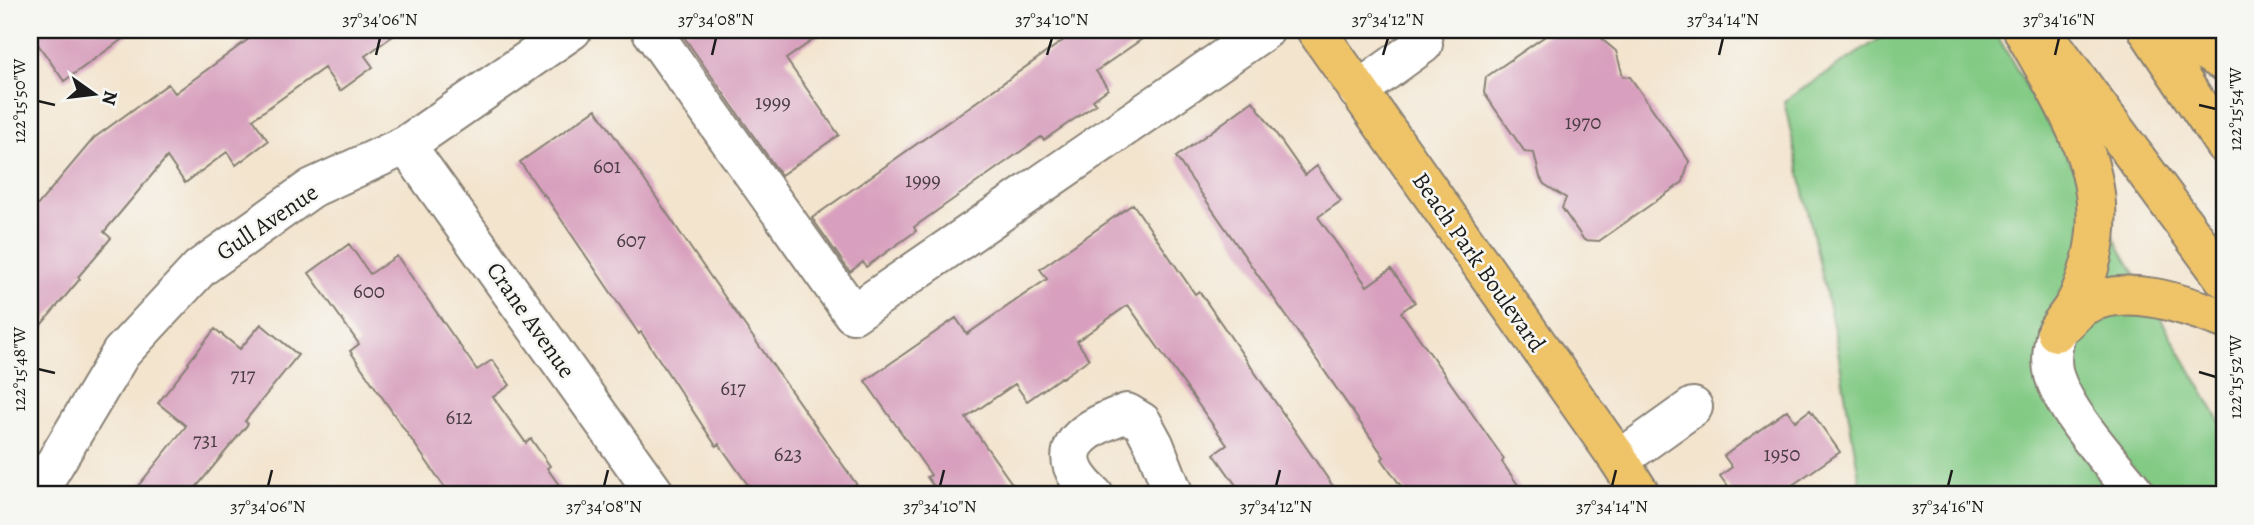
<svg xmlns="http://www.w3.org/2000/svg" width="2254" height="525" font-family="Alegreya,serif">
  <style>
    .green { fill: #83ca85; stroke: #507350; stroke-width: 2 }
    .building { fill: #d8a0be }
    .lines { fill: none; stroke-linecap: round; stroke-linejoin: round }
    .minor-casing { stroke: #888075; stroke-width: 42 }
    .major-casing { stroke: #888075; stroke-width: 42 }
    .highway-casing { stroke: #888075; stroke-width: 42 }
    .minor { stroke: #fff; stroke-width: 38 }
    .major { stroke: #efc469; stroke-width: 38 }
    .highway { stroke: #efc469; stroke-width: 38 }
    .ticks { fill: none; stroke: #1c1c1c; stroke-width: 2.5 }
    .labels { text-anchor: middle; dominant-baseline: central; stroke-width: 5; stroke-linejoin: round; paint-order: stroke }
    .number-label { font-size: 21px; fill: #4b3d44 }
    .street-label { font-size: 24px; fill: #1c1c1c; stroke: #f6f6f2 }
    .neatline { fill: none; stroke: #1c1c1c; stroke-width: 2.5 }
    .ticks-label { font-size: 18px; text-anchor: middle; fill: #1c1c1c }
  </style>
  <rect width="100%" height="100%" fill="#f6f6f2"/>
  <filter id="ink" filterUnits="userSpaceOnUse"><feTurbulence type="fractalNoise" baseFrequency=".0143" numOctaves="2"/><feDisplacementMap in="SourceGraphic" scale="14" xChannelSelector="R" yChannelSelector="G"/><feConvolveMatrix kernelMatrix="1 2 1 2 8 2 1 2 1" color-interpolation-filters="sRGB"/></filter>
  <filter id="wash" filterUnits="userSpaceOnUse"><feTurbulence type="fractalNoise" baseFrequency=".00686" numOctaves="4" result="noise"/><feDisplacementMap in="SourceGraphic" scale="28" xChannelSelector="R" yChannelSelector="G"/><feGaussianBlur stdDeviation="1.57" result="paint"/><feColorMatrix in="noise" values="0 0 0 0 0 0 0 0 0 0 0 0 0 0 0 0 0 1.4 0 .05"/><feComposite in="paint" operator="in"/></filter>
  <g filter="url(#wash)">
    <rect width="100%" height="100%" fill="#f3e4ce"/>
    <path class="green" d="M1893,30h101l230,398v67h-362l-26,-156 -52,-238z"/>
    <g id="blocks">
      <path class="building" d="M30,30h105l-71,51 -34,-48z
        M261,30h140l-36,26 8,11 -33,24 -16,-23 -71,51 15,22 -32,24 -9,-13 -42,31 -18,-26 -63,75 7,6 -33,39 2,2 -50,59v-124l64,-76 74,-54 7,9z
        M679,30h148l-41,29 53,76 -58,40z
        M1078,30h77l-59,41 12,18 -15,11 3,4 -52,36 -3,-3 -127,90 2,4 -50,36 -3,-5 -13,10 -38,-54z
        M1554,30h43l7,11 12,10 7,25 7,1 59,84 -6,21 -84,59 -15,-1 -22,-32 4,-10 -22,-14 -4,-7 -6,-24 -9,-1 -41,-59 2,-16z
        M1253,101l52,74 12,-9 24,35 -23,16 49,69 24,-17 24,33 -14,10 103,147 -2,3 23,33h-118l-25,-36 2,-2 -208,-300z
        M596,109l100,147 168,239h-109l-36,-51 -3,2 -75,-114 -2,2 -95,-140 -1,1 -23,-33z
        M1133,204l62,90 4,-3 140,204h-96l-29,-41 13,-9 -99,-140 -51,36 12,18 -27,19 -1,-1 -34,24 -12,-17 -49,34 54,77h-80l-13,-18 4,-2 -66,-94 91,-63 11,16 80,-55 -7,-10z
        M349,244l21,30 27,-18 80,114 15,-10 18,25 -17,12 33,46 5,-4 19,27 -3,2 19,27h-116l-100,-144 9,-7 -50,-71z
        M261,324l37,31 -53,66 3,3 -58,71h-59l55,-69 -28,-23 31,-39 -1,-1 27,-34 25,20z
        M1787,410l8,11 15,-11 30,42 -62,43h-44l-14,-19 12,-9 -8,-11z"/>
    </g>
  </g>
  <g filter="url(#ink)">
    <use href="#blocks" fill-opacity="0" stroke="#888075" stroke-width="2"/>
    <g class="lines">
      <g class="minor-casing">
        <path id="minor" d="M651,30l202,284 412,-284
          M1358,91l65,-47
          M406,145l250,350
          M2056,332c-3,14 -6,28 -2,43 12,40 57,87 83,120
          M1619,460l74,-53
          M41,495l7,-20 73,-122 79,-85 112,-80 94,-43 166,-115
          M1094,495c-47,-43 -14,-66 33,-82l15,9 12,22 20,51"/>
      </g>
      <g class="major-casing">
        <path id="major" d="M1316,30l303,430 22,35"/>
      </g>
      <g class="highway-casing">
        <path id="highway" d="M2023,30c49,89 102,161 56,266 -5,13 -16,24 -23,36
          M2148,30l76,114
          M2175,30l28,20 21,12
          M2057,51l167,227
          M2065,323c6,-6 13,-14 20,-18 43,-22 98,-1 139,14"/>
      </g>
      <use href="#minor" class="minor"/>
      <use href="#major" class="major"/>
      <use href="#highway" class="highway"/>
    </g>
  </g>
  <path class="ticks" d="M376,55l4,-17M712,55l4,-17M1047,55l5,-17M1383,55l5,-17M1719,55l4,-17M2055,55l4,-17M38,101l17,4M2199,105l17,4M38,369l17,4M2199,372l17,5M268,486l4,-16M604,486l4,-16M940,486l4,-16M1276,486l4,-16M1612,486l4,-16M1948,486l4,-16"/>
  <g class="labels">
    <g class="number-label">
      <text x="773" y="102">1999</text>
      <text x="1583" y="122">1970</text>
      <text x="607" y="166">601</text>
      <text x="923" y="180">1999</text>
      <text x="631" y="240">607</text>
      <text x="369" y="291">600</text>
      <text x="243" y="375">717</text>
      <text x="733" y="388">617</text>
      <text x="459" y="417">612</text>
      <text x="205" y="440">731</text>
      <text x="788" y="454">623</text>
      <text x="1782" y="454">1950</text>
    </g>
    <g class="street-label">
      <text transform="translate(267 222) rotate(-34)">Gull Avenue</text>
      <text transform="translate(1479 262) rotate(55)">Beach Park Boulevard</text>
      <text transform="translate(531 320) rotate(55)">Crane Avenue</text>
    </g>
  </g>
  <rect width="2254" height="525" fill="none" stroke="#f6f6f2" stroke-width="77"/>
  <g transform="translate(94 94) rotate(104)" stroke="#f6f6f2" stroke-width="5" paint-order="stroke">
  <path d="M0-5L12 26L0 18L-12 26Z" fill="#1c1c1c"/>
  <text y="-10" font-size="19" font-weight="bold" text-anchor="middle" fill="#1c1c1c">N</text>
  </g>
  <rect x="38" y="38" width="2178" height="448" class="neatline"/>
  <g class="ticks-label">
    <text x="380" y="25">37°34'06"N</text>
    <text x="716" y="25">37°34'08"N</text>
    <text x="1052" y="25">37°34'10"N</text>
    <text x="1388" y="25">37°34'12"N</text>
    <text x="1723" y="25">37°34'14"N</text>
    <text x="2059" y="25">37°34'16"N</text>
    <text transform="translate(19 101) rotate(-90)" y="6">122°15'50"W</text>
    <text transform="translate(2235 109) rotate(-90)" y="6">122°15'54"W</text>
    <text transform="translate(19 369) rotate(-90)" y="6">122°15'48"W</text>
    <text transform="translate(2235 377) rotate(-90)" y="6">122°15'52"W</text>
    <text x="268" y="512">37°34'06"N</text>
    <text x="604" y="512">37°34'08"N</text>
    <text x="940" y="512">37°34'10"N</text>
    <text x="1276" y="512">37°34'12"N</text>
    <text x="1612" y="512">37°34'14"N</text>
    <text x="1948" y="512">37°34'16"N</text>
  </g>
</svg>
